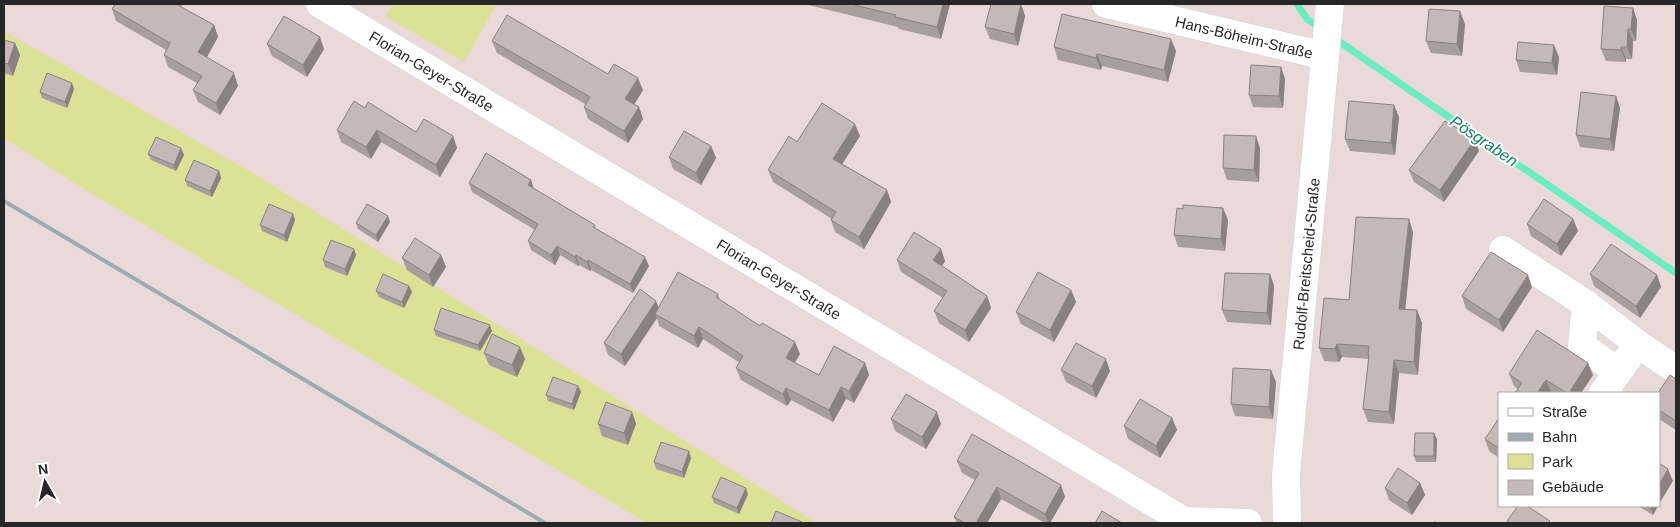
<svg xmlns="http://www.w3.org/2000/svg" width="1680" height="527" font-family="Helvetica,sans-serif">
  <style>
    .green { fill: #dde195 }
    .lines { fill: none; stroke-linecap: round; stroke-linejoin: round }
    .stream { stroke: #6bedc1; stroke-width: 7 }
    .minor-casing { stroke: #c7d6da; stroke-width: 29 }
    .minor { stroke: #fff; stroke-width: 28 }
    .rail { stroke: #9cacb2; stroke-width: 4 }
    .wall { fill: #a99e9e }
    .shaded-wall { fill: #8a8181 }
    .building { fill: #c5b8b8; stroke: #8a8181 }
    .labels { text-anchor: middle; dominant-baseline: central; stroke-width: 4; stroke-linejoin: round; paint-order: stroke }
    .street-label { font-size: 15px; fill: #272727; stroke: #fff }
    .water-label { font-size: 16px; font-style: italic; fill: #0e8163; stroke: #fff }
  </style>
  <rect width="100%" height="100%" fill="#ead9d9"/>
  <path class="green" d="M393,4h104l-33,58 -79,-46z
    M4,31l252,144 561,348h-170l-568,-337 -75,-48z"/>
  <g class="lines">
    <path class="stream" d="M1297,4l10,15 14,10
      M1334,38l342,235"/>
    <g class="minor-casing">
      <g id="minor">
        <path id="s1" d="M320,4l864,517 64,2"/>
        <path id="s2" d="M1106,4l219,52"/>
        <path d="M1503,250l83,54 52,40 38,26"/>
        <path d="M1586,304l-4,42 35,25"/>
        <path d="M1603,393l25,-35"/>
        <path id="s3" d="M1287,523l-1,-49 44,-470"/>
      </g>
    </g>
    <use href="#minor" class="minor"/>
    <path class="rail" d="M4,201l541,322"/>
  </g>
  <path class="wall" d="M115,4h68l-2,3 33,18 4,12 -11,20 31,29 -18,29 -22,-13 -5,-12 4,-7 -29,-16 -4,-12 2,-5 -50,-29 -4,-12z
    M804,4h146l-9,35 -42,-10 -1,-2z
    M1021,4l4,12 -7,30 -28,-7 -5,-12z
    M1633,8l4,12 -1,21h-3l-1,18h-6v3l-20,-1 -5,-12z
    M1465,24l-3,32 -31,-3 -5,-12z
    M4,40l11,3 5,12 -7,21 -9,-3z
    M492,41l116,33 35,16 -9,15 5,2 4,12 -15,24 -40,-24 -4,-12 1,-3 -88,-51z
    M267,44l57,5 -17,28 -35,-21z
    M1054,47l122,4 -8,31 -66,-16 -1,4 -43,-10z
    M1559,57l-2,18 -37,-3 -4,-12z
    M1281,67l4,12 -2,29 -30,-1 -4,-12z
    M74,89l-7,19 -25,-10 -2,-6z
    M1616,96l4,12 -6,43 -34,-4 -4,-12z
    M365,108l51,24 37,4 4,12 -17,29 -59,-35 -10,17 -30,-17 -4,-12z
    M1399,117l-4,38 -45,-4 -5,-12z
    M860,136l-18,28 45,26 4,12 -27,47 -29,-17 -4,-12 1,-1 -59,-37 -5,-12 29,-28z
    M711,146l5,12 -15,27 -28,-16 -4,-12z
    M181,148l3,7 -8,16 -25,-11 -3,-6z
    M1260,148l-1,34 -32,-2 -4,-12z
    M1479,151l-35,51 -30,-20 -5,-12z
    M219,171l2,7 -9,19 -25,-11 -2,-6z
    M531,180l2,8 62,37 1,4 53,37 -16,27 -42,-23 -1,1 -11,-6 -1,1 -18,-11 -5,10 -24,-15 -3,-9 7,-11 -63,-38 -3,-9z
    M293,214l2,6 -8,22 -25,-11 -2,-6z
    M1573,219l5,12 -17,25 -30,-20 -4,-12z
    M1228,220l-3,31 -47,-4 -4,-12z
    M390,222l-12,20 -20,-13 -2,-6z
    M1413,232l-8,77 12,1 5,13 -4,52 -19,-2 -5,51 -26,-2 -5,-13 6,-50 -27,-2 -3,5 -15,-1 -5,-13 30,-48z
    M354,249l2,6 -9,21 -22,-9 -2,-7z
    M941,249l4,12 -3,5 45,30 4,12 -22,34 -30,-19 -5,-12 9,-13 -42,-26 -4,-12z
    M441,255l5,12 -13,20 -26,-17 -5,-12z
    M1270,274l4,12 -3,39 -44,-3 -5,-12z
    M1590,274l67,1 4,12 -21,31 -46,-32z
    M409,286l3,6 -8,16 -25,-11 -3,-6z
    M1532,287l-29,45 -37,-23 -4,-13z
    M1071,290l5,12 -22,40 -33,-18 -5,-12z
    M718,294l2,6 80,54 -5,9 24,12 46,-12 4,12 -15,28 -8,-4 -13,23 -42,-22 -4,6 -46,-26 -5,-12 4,-5 -37,-24 -5,9 -39,-22 -2,-8 -32,48 -17,-11 -4,-12 55,-35z
    M434,330l58,1 -12,20 -44,-15z
    M484,353l41,6 -8,18 -28,-12z
    M1061,370l49,1 -14,27 -30,-16z
    M1509,374l84,1 -12,18h-28l-2,-1 -33,-3 -4,-3z
    M1676,379v51l-17,-11v-26z
    M1276,382l-3,37 -38,-3 -4,-12z
    M578,386l3,6 -7,18 -26,-9 -2,-6z
    M632,412l4,12 -8,21 -26,-9 -4,-12z
    M1172,418l5,12 -17,28 -32,-19 -4,-13z
    M1499,418v40l-10,-7 -4,-12z
    M891,419l50,5 -15,25 -31,-18z
    M1437,439l-1,23h-20l-2,-6z
    M691,458l-7,20 -28,-9 -2,-7z
    M957,461l108,36 -15,26h-5l-44,-24 -14,24h-30l-3,-6 21,-37 -13,-7z
    M1420,483l5,12 -13,20 -23,-15 -4,-12z
    M748,494l-9,20 -25,-11 -2,-6z
    M1638,506h20l-5,9z"/>
  <path class="shaded-wall" d="M943,4h7l-9,35 -4,-12z
    M1021,4l4,12 -7,30 -4,-12z
    M1633,8l4,12 -1,21 -5,-12z
    M1460,11l5,13 -3,32 -5,-12z
    M214,25l4,12 -15,27 -5,-12z
    M1628,29l5,12 -1,18 -5,-12z
    M320,37l4,12 -17,28 -4,-12z
    M1171,39l5,12 -8,31 -4,-12z
    M15,43l5,12 -7,21 -5,-12z
    M1554,45l5,12 -2,18 -5,-12z
    M1621,47l5,12v3l-5,-12z
    M1097,54l5,12 -1,4 -5,-12z
    M1281,67l4,12 -2,29 -4,-12z
    M234,73l4,13 -18,29 -4,-12z
    M638,78l5,12 -13,21 -5,-12z
    M72,83l2,6 -7,19 -2,-6z
    M1616,96l4,12 -6,43 -4,-12z
    M1394,105l5,12 -4,38 -4,-12z
    M639,107l4,12 -15,24 -4,-12z
    M855,124l5,12 -22,35 -5,-12z
    M377,130l4,12 -10,17 -5,-12z
    M453,136l4,12 -17,29 -4,-12z
    M1256,136l4,12 -1,34 -5,-12z
    M1475,139l4,12 -35,51 -4,-12z
    M711,146l5,12 -15,27 -5,-12z
    M181,148l3,7 -8,16 -2,-6z
    M219,171l2,7 -9,19 -2,-6z
    M531,180l3,9 -6,-4z
    M887,190l4,12 -27,47 -5,-12z
    M1223,208l5,12 -3,31 -4,-12z
    M293,214l2,6 -8,22 -3,-7z
    M388,216l2,6 -12,20 -2,-7z
    M1409,219l4,13 -9,90 -5,-13z
    M1573,219l5,12 -17,25 -4,-12z
    M557,246l3,9 -5,10 -4,-10z
    M354,249l2,6 -9,21 -2,-7z
    M941,249l4,12 -7,11 -5,-12z
    M441,255l5,12 -13,20 -4,-12z
    M576,255l3,10 -1,1 -3,-9z
    M645,257l4,9 -16,27 -3,-9z
    M588,260l3,10 -1,1 -3,-9z
    M1270,274l4,12 -3,39 -4,-12z
    M1528,275l4,12 -29,45 -4,-12z
    M1657,275l4,12 -21,31 -4,-12z
    M409,286l3,6 -8,16 -2,-6z
    M1071,290l5,12 -22,40 -4,-12z
    M987,296l4,12 -22,34 -4,-12z
    M656,301l5,12 -6,1 2,4 -32,48 -4,-12z
    M1417,310l5,13 -4,52 -4,-13z
    M490,325l2,6 -12,20 -2,-6z
    M699,327l4,12 -5,9 -4,-12z
    M795,342l5,12 -10,16 -4,-12z
    M1337,344l5,13 -3,5 -4,-13z
    M520,347l5,12 -8,18 -5,-12z
    M1106,359l4,12 -14,27 -4,-12z
    M1394,360l5,13 -5,51 -5,-12z
    M865,363l4,12 -15,28 -5,-12z
    M1588,363l5,12 -12,18h-12z
    M1271,370l5,12 -3,37 -4,-12z
    M1546,380l5,12 -2,1h-12z
    M578,386l3,6 -7,18 -2,-6z
    M841,387l5,12 -13,23 -4,-12z
    M786,388l5,12 -4,6 -4,-12z
    M632,412l4,12 -8,21 -4,-12z
    M937,412l4,12 -15,25 -4,-12z
    M1172,418l5,12 -17,28 -4,-12z
    M1434,433l3,6 -1,23 -2,-6z
    M689,451l2,7 -7,20 -2,-6z
    M1668,469l5,12 -14,23v-19z
    M1420,483l5,12 -13,20 -5,-12z
    M1061,485l4,12 -15,26h-2l-3,-9z
    M997,487l4,12 -14,24h-11z
    M746,488l2,6 -9,20 -2,-6z
    M1650,506h8l-5,9z"/>
  <path class="building" d="M115,4h61l38,21 -16,27 36,21 -18,30 -23,-13 9,-14 -38,-21 6,-12 -58,-34z
    M850,4h93l-6,23 -42,-10 1,-2z
    M991,4h30l-7,30 -29,-7z
    M1604,6l29,2 -2,21h-3l-1,18h-6v3l-20,-1z
    M1429,9l31,2 -3,33 -31,-3z
    M1062,14l109,25 -7,31 -67,-16 -1,4 -42,-11z
    M507,15l101,59 6,-10 24,14 -13,21 14,8 -15,24 -40,-24 6,-10 -98,-56z
    M284,16l36,21 -17,28 -36,-21z
    M4,40l11,3 -7,21 -4,-1z
    M1518,42l36,3 -2,18 -36,-3z
    M1251,65l30,2 -2,29 -30,-1z
    M47,73l25,10 -7,19 -25,-10z
    M1581,92l35,4 -6,43 -34,-4z
    M354,101l11,7 3,-6 48,30 8,-13 29,17 -17,29 -59,-35 -11,17 -29,-17z
    M1349,101l45,4 -3,38 -46,-4z
    M822,103l33,21 -22,35 54,31 -28,47 -28,-17 5,-8 -68,-42 21,-34 8,6z
    M1445,121l30,18 -35,51 -31,-20z
    M684,131l27,15 -15,27 -27,-16z
    M1224,135l32,1 -2,34 -31,-2z
    M156,137l25,11 -7,17 -26,-11z
    M486,153l45,27 -3,5 67,40 -2,2 52,30 -15,27 -42,-24 -1,2 -11,-7 -1,2 -18,-11 -6,9 -23,-14 10,-17 -69,-41z
    M194,160l25,11 -9,20 -25,-11z
    M1544,199l29,20 -16,25 -30,-20z
    M269,204l24,10 -9,21 -24,-10z
    M367,204l21,12 -12,19 -20,-12z
    M1183,205l40,3 -2,31 -47,-4 3,-27 6,1z
    M1356,217l53,2 -10,90 18,1 -3,52 -20,-2 -5,52 -26,-3 6,-54h-1l1,-9 -32,-2 -2,5 -16,-1 5,-50 25,2z
    M914,232l27,17 -8,11 54,36 -22,34 -31,-19 13,-20 -50,-31z
    M415,238l26,17 -12,20 -27,-17z
    M331,240l23,9 -9,20 -22,-9z
    M1611,244l46,31 -21,31 -46,-32z
    M1491,252l37,23 -29,45 -37,-24z
    M678,272l40,22 -2,3 44,29 2,-3 33,19 -9,16 33,17 15,-29 31,17 -16,28 -8,-4 -12,23 -43,-22 -3,6 -47,-26 7,-12 -44,-29 -5,9 -39,-22z
    M1038,272l33,18 -21,40 -34,-18z
    M1225,273l45,1 -3,39 -45,-3z
    M383,274l26,12 -7,16 -26,-11z
    M640,289l16,12 -35,53 -17,-11z
    M441,308l49,17 -12,20 -44,-15z
    M1537,330l51,33 -19,30h-2l-21,-13 -9,13h-22l7,-10 -13,-9z
    M492,334l28,13 -8,18 -28,-12z
    M1076,343l30,16 -14,27 -31,-16z
    M1233,368l38,2 -2,37 -38,-3z
    M1670,375l6,4v42l-17,-11 -1,-17z
    M553,377l25,9 -6,18 -26,-9z
    M906,394l31,18 -15,25 -31,-18z
    M1140,399l32,19 -16,28 -32,-20z
    M606,402l26,10 -8,21 -26,-9z
    M1499,418v30l-14,-9z
    M1415,433h19v23h-20z
    M972,434l89,51 -16,29 -48,-27 -21,36h-11l-11,-6 25,-44 -22,-12z
    M661,442l28,9 -7,21 -28,-10z
    M1659,463l9,6 -9,16z
    M1398,468l22,15 -13,20 -22,-15z
    M721,477l25,11 -9,20 -25,-11z
    M1518,506h9l23,15 -2,2h-38l-3,-2z
    M776,511l26,11v1h-31z
    M1102,511l20,12h-27z
    M1436,522l2,1h-11z"/>
  <g class="labels">
    <g class="street-label">
      <text stroke="none"><textPath href="#s2" startOffset="142">Hans-Böheim-Straße</textPath></text>
      <text stroke="none"><textPath href="#s1" startOffset="130">Florian-Geyer-Straße</textPath></text>
      <text stroke="none"><textPath href="#s3" startOffset="260">Rudolf-Breitscheid-Straße</textPath></text>
      <text stroke="none"><textPath href="#s1" startOffset="535">Florian-Geyer-Straße</textPath></text>
    </g>
    <g class="water-label">
      <text transform="translate(1484 141) rotate(34)">Pösgraben</text>
    </g>
  </g>
  <rect width="1680" height="527" fill="none" stroke="#272727" stroke-width="10"/>
  <rect x="1498" y="392" width="162" height="115" fill="#ffffff" stroke="#a9a9a9"/>
  <rect x="1508" y="408" width="25" height="8" fill="#ffffff" stroke="#a9a9a9"/>
  <text x="1542" y="417" font-size="15" fill="#272727">Straße</text>
  <rect x="1508" y="433" width="25" height="8" fill="#9cacb2" stroke="#a9a9a9"/>
  <text x="1542" y="442" font-size="15" fill="#272727">Bahn</text>
  <rect x="1508" y="454" width="25" height="15" fill="#dde195" stroke="#a9a9a9"/>
  <text x="1542" y="467" font-size="15" fill="#272727">Park</text>
  <rect x="1508" y="480" width="25" height="15" fill="#c5b8b8" stroke="#a9a9a9"/>
  <text x="1542" y="492" font-size="15" fill="#272727">Gebäude</text>
  <g transform="translate(45 482) rotate(352)" stroke="#ffffff" stroke-width="4" paint-order="stroke">
  <path d="M0-4L9 19L0 12L-9 19Z" fill="#272727"/>
  <text y="-8" font-size="14" font-weight="bold" text-anchor="middle" fill="#272727">N</text>
  </g>
</svg>
